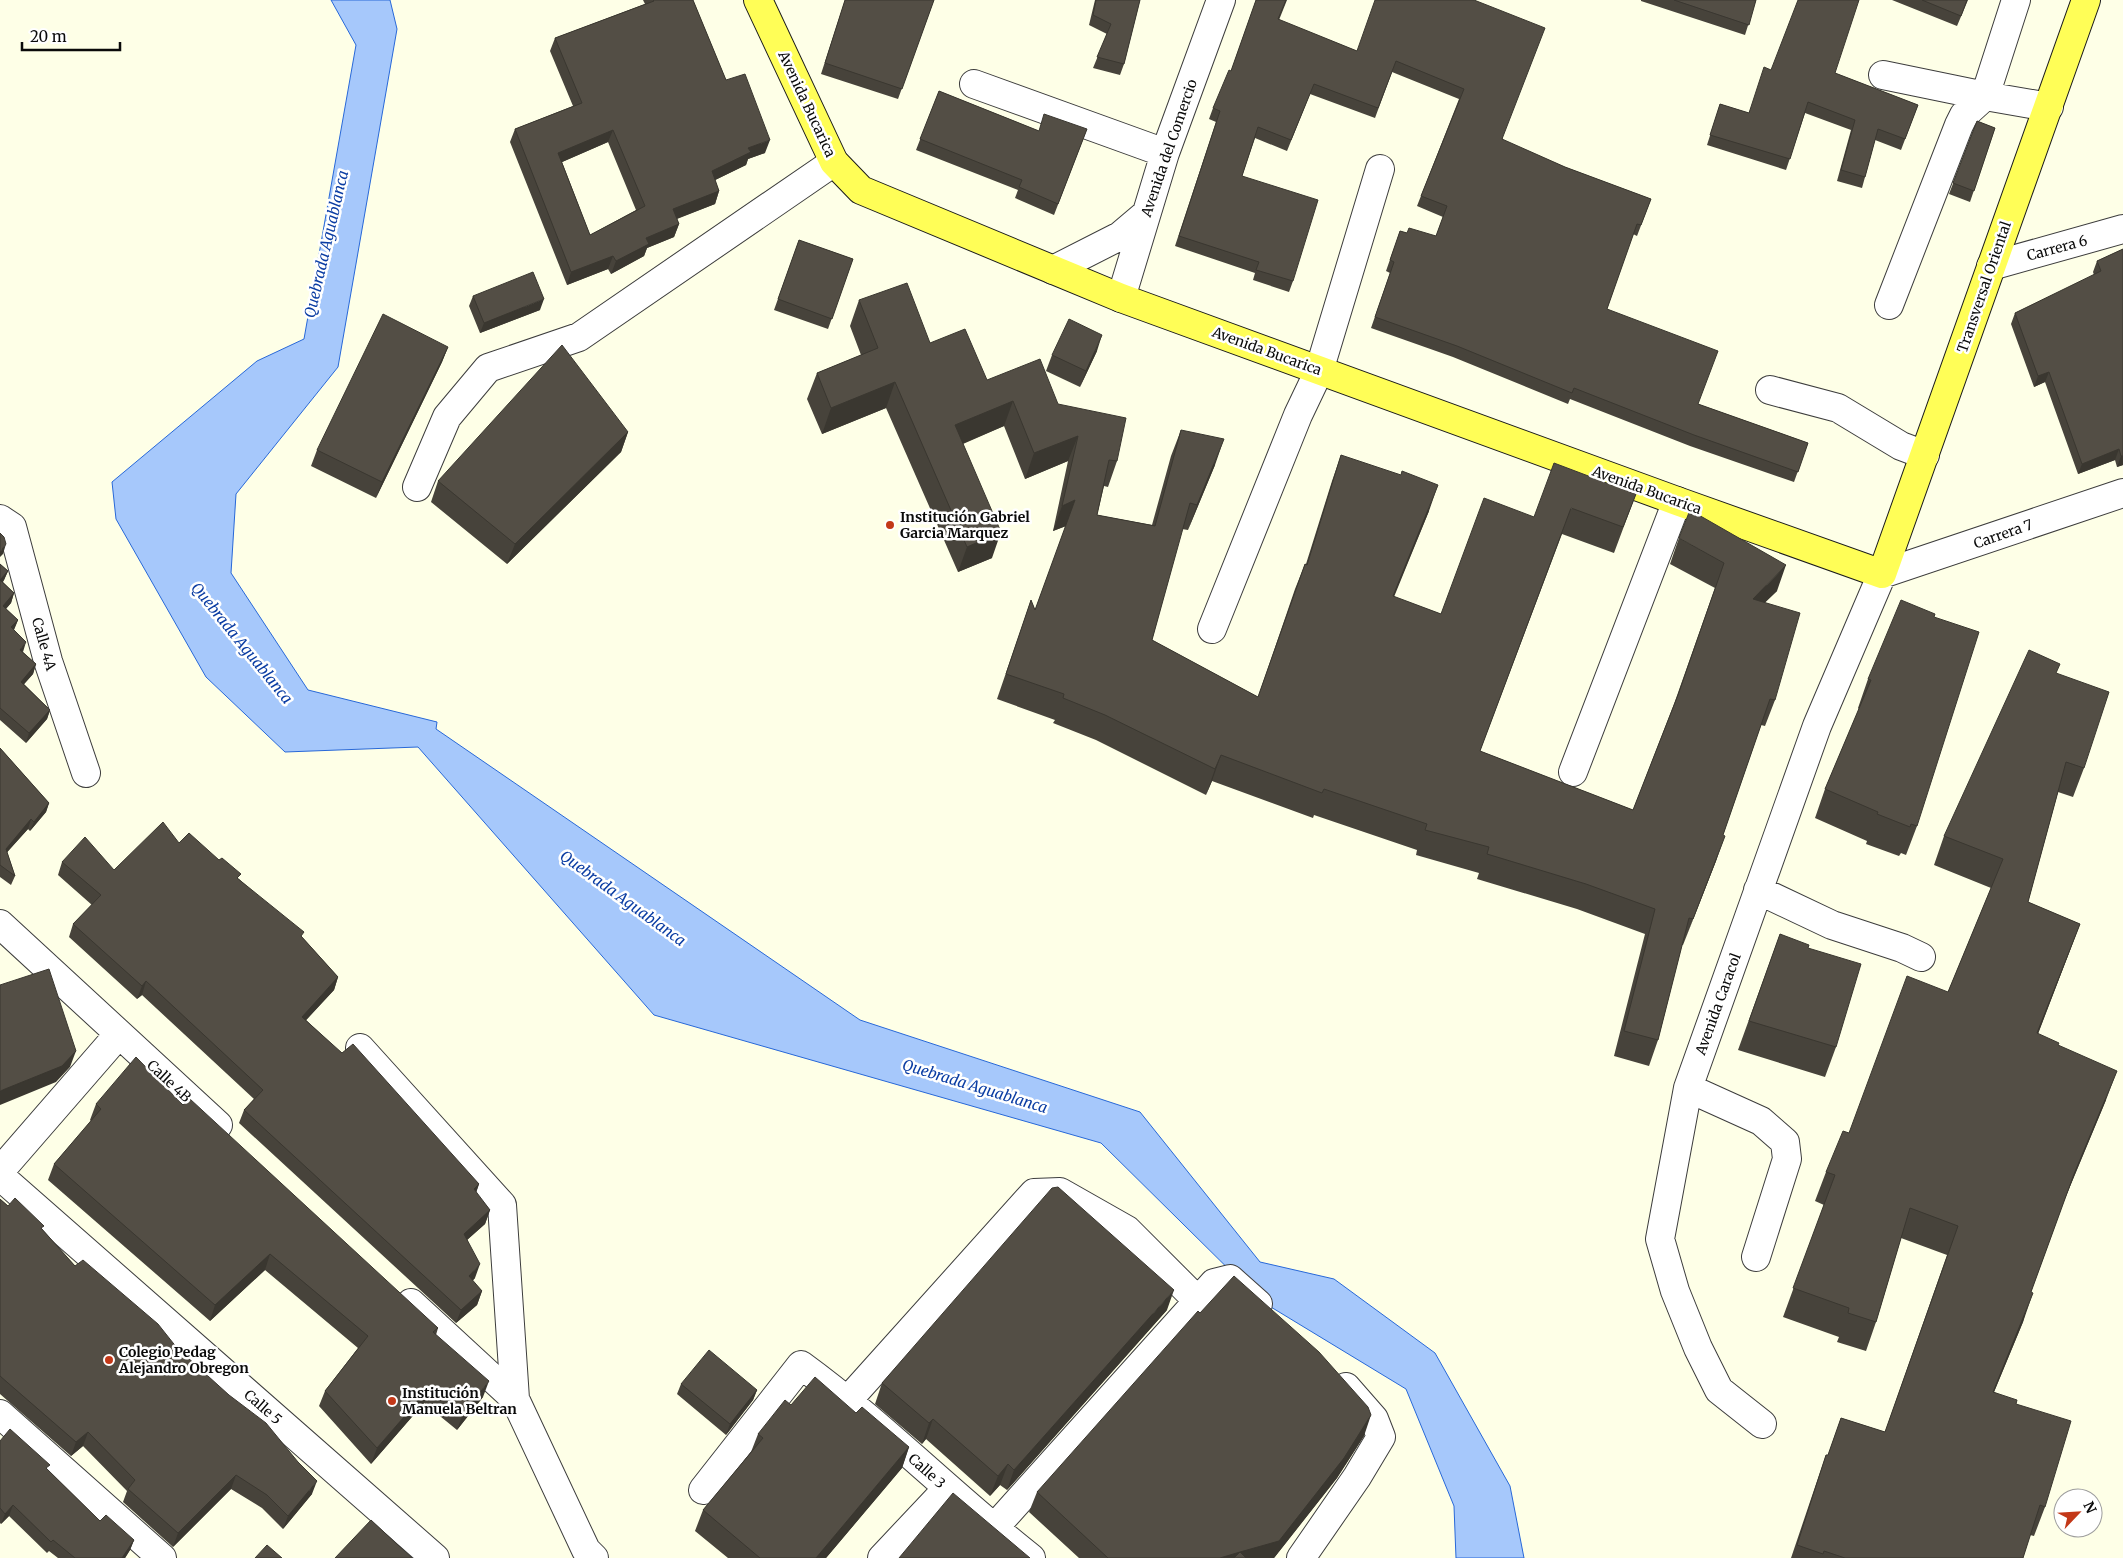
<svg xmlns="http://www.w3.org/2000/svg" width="2123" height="1558" font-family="Merriweather,serif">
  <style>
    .water { fill: #a6c8fb; stroke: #2868d8 }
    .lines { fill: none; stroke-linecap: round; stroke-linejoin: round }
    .minor-casing { stroke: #3d3d3d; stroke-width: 30 }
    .major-casing { stroke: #1b1b1b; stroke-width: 30 }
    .minor { stroke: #fff; stroke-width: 28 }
    .major { stroke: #fffe57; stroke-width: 28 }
    .wall { fill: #47433b; fill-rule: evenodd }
    .shaded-wall { fill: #3a3730 }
    .building { fill: #534e45; stroke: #3a3730; fill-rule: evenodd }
    .poi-dot { fill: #c33818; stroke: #fff; stroke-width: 2 }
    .labels { text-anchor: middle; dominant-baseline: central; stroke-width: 5; stroke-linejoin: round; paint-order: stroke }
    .street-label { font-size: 14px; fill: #0a0a0a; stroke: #fff }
    .poi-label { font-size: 14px; font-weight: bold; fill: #0a0a0a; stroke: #fff; text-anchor: start }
    .water-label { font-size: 15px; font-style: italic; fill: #0b3da3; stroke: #fff }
  </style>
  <rect width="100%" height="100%" fill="#feffe7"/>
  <path class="water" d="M331,0h59l7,29 -59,338 -102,127 -5,79 77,117 129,32 -1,7 424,291 280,92 120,150 74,17 101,74 75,133 14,72h-68l-2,-52 -48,-117 -145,-88 -160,-158 -447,-128 -236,-268 -133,5 -79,-75 -90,-158 -4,-37 145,-121 47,-22 52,-294z"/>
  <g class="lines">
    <g class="minor-casing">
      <path id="minor" d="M2016,0l-31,96 64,11
        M1883,75l102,21
        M974,84l191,69
        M1991,266l132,-37
        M1053,270l67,-34 26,-22
        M1121,298l44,-145 56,-153
        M1889,305l70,-180 5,-10 21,-19
        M1770,390l68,18 63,38 24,9
        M417,487l30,-70 41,-49 91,-31 255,-175
        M0,519l12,8 36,134 38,112
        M1212,629l86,-214 21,-44 61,-202
        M1573,772l104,-271
        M1758,890l74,35 70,23 19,9
        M0,924l218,201
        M360,1048l142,157 13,194 71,151 8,8
        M1688,1088l73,33 24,21 2,17 -31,98
        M0,1171l119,-137
        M0,1176l435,382
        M411,1303l104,96
        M848,1400l186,-207 26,-1 67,38 70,70
        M0,1414l162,144
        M1762,1424l-43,-34 -21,-42 -23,-57 -15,-52 28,-151 129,-362 65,-152 241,-81
        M703,1490l98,-125c81,59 151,131 230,193
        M994,1528l220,-245 16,-4 28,25
        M882,1558l65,-69
        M1301,1558l56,-81 24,-40 -7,-18 -28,-32"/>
    </g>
    <g class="major-casing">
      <path id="major" d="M758,0l76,162 27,28 260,108 556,203 205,73 204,-574"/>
    </g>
    <use href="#minor" class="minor"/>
    <use href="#major" class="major"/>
  </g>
  <path class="wall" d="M643,0h50l33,80 39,73 -17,6 -2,6 -31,15 4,11 -4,13 -38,15 2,5 -5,13 -27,11 -3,8 -33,18 -3,-5 -41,16 -57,-143 5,-13 58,-23 -23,-55 5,-13 90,-34zM608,142l28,68 -46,25 -28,-73z
    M845,0h89l-36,99 -77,-25z
    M1095,0h45l-16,64 -4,11 -27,-7 14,-34 -18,-9z
    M1256,0h31l-8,20 78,31 117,-51 29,140 62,27 86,32 -14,37 -4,-2 -26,75 91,95 110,39 -14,39 -104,-36 -120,-47 -2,5 -115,-47 -82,-29 19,-55 -4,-2 14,-40 7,2 29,3 7,-19 -26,-11 42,-107 -67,-27 -17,46 -65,-24 -23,57 -32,-13 -13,38 51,105 -4,11 -36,-12 2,-7 -80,-27 41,-124 -7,-3 4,-11 18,-37z
    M1641,0h115l-11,35 -104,-34z
    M1892,0h76l-11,26z
    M1771,70l64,3 83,32 -17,45 -26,-10 -10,37 -3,11 -25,-7 14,-51 -46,-17 -19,57 -79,-25 13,-41 29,9z
    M939,91l100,40 48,-2 -33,86 -39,-17 3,-8 -102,-40z
    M1977,121l18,7 -25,74 -21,-8z
    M799,240l54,19 -25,70 -54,-19z
    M2123,249v216l-6,2 -2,-7 -37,14 -33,-92 -11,5 -23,-63 4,-11 79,-38 -1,-3 4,-11z
    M473,296l67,14 -60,23 -11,-27z
    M859,300l71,43 57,37 71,24 59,57 -9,26 -4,-1 -7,29 55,10 19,-69 10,-26 34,35 -27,65 -6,-1 -30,111 106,57 37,-108 10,-25h1l26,-83 9,-26 88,56 -35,86 47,17 93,-97 102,-23 -22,59 -52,-19 -82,217 153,59 41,-106 41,-116 -45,-24 9,-26 98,53 -12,11 10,98 -10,26 -4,-1 -38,110 -7,26 -33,84h-1l-24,95 -9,26 -35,-10 31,-122 -68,-25 -100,-30 2,-6 -63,-18 1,-5 -103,-35 -1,3 -101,-37 -6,14 -110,-55 -43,-17 2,-3 -58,-21 34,-99 4,10 31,-84 -13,5 15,-70 -43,18 -21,-53 -41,18 29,114 -34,14 -72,-164 -64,26 -15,-35 10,-26 44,-18 -11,-29z
    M448,347l-6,15 -66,136 -65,-32 6,-16z
    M1097,351l-17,36 -34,-16 6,-16z
    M628,432l-7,20 -114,112 -76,-62 7,-21z
    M0,564l8,7 -4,9 -1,2 11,11 -3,10 -5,6 12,11 -4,10 9,22 13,12 -3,10 -9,10 26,26 -3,9 -21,24 -26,-23z
    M1934,617l-17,209 -11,29 -5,-2 -2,3 -33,-12 1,-3 -52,-23 10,-29 34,-80 -1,-1 10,-29z
    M2057,674l27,94 -11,29 -15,-5 -30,110 52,22 -42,110 20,11 48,55 -42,101 -33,91 -8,30 -29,70 22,12 29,103 -11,29 -4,-1 -7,23h-232l25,-74 10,-29h2l13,-37 44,14 62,-177 -46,-17 -25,84 -10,29 -29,-9 2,-5 -56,-20 41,-112 -9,-4 11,-29 23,-39 99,-141 43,-104 -57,-23 10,-29z
    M0,748l49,55 -3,9 -16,19 -2,-2 -21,23 8,24 -4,9 -11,-8z
    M179,843l60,36 63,58 36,40 -4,13 -28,30 173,164 -3,9 14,17 -5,14 -18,16 8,38 -3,3 10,10 -5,14 -21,18 -217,-200 5,-13 10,-11 -112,-104 -5,4 -68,-62 4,-13 19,-19 -34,-30 4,-13 52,8z
    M1780,934l28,14 28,99 -11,30 -87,-27z
    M96,1104l87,1 255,223 -2,7 47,62 -26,33 -33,-27 -53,61 -52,-58 6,-15 33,-43 -93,-78 -55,51 -162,-141 6,-16 37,-43 -1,-1z
    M0,1199l8,7 34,23 33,37 110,92 127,136 -29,35 -21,-21 -31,-19 -58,58 -50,-45 4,-11 -44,-45 -12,10 -71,-62z
    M1167,1310l-160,180 -7,-5 -10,11 -64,-57 -4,5 -47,-40 7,-21z
    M681,1384l76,6 -4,10 -27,35 -49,-41z
    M791,1405l65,8 53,34 -7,21 -76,90h-98l-33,-27 8,-21 48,-58 7,-18z
    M1364,1436l-27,42 -63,80h-195l-50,-46 8,-20z
    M0,1441l48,29 52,51 34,19 -4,10 -5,8h-67l-9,-7 -2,2 -38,-37 -8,8 -1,-1z"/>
  <path class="shaded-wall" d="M613,130l-5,12 -55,24 5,-13z
    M770,140l-5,13 -17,6 -2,6 -39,19 5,-13 36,-23z
    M719,191l-4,13 -47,18 5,-13z
    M679,224l-5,13 -27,11 -3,8 -33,18 5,-13 30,-23z
    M613,256l-5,13 -41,16 4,-13z
    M544,299l-4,11 -60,23 4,-10z
    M1102,335l-5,16 -17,36 6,-16z
    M448,347l-6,15 -66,136 6,-16z
    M2049,372l-4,10 -11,5 4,-11z
    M895,382l-9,26 -64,26 9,-26z
    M1013,401l-9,25 -59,25 10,-26z
    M628,432l-7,20 -114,112 8,-20z
    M1078,436l-10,25 -43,18 9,-26z
    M1224,439l-9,26 -27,65 9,-25z
    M2119,449l-4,11 -37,14 4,-10z
    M2121,456h2v9l-6,2z
    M1438,485l-9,26 -46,111 10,-26z
    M1075,500l-9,26 -13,5 9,-25z
    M1001,532l-9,26 -34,14 9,-25z
    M6,544l-3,10 -3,3v-5z
    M1786,565l-9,26 -34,33 10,-25z
    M8,571l-4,9 -4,5v-5z
    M14,593l-3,10 -11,12 3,-9z
    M18,620l-4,9 -6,7 3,-9z
    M26,642l-3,10 -3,-2z
    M36,664l-3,10 -15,17 3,-9z
    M50,710l-3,9 -21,24 3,-10z
    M1221,755l-9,26 -6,14 9,-26z
    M49,803l-3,9 -16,19 4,-9z
    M31,819l-3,10 -26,29 4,-9z
    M1725,836l-9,25 -33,84 10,-26z
    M2080,924l-11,29 -42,109 10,-29z
    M338,977l-4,13 -37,40 5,-13z
    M146,981l-4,14 -5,4 5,-13z
    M76,1051l-6,16 -14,15 -56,23v-14z
    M2117,1071l-11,29 -43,103 11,-29z
    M479,1184l-5,14v-9z
    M490,1210l-5,14 -26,23 5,-13z
    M270,1254l-5,16 -55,51 5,-16z
    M480,1264l-5,14 -11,12 5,-14z
    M1174,1290l-7,20 -160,180 7,-20z
    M482,1291l-5,14 -21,18 5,-13z
    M2033,1293l-10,29 -41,99 11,-29z
    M489,1381l-6,16 -26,33 6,-16z
    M430,1387l-6,16 -53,61 6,-16z
    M757,1390l-4,10 -27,35 4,-11z
    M1371,1415l-7,21 -27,42 -63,80h-36l2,-6z
    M933,1419l-7,20 -4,5 7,-21z
    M88,1432l-5,14 -12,10 5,-14z
    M909,1447l-7,21 -76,90h-10z
    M1008,1464l-8,21 -10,11 8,-20z
    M236,1475l-5,14 -58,58 5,-14z
    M317,1481l-5,13 -29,35 5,-13z
    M13,1505l-4,11 -8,8 4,-10z
    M134,1540l-4,10 -5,8h-3z
    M1240,1552l-2,6h-18z"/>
  <path class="building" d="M653,0h40l33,80 19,-6 25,66 -22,8 3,4 -39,19 7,20 -46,18 6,15 -33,14 3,6 -33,17 -3,-5 -42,16 -56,-143 67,-26 -27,-65 99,-37zM613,130l32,76 -55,29 -32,-82z
    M845,0h89l-32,89 -77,-26z
    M1096,0h44l-16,64 -27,-7 14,-33 -18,-9z
    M1256,0h30l-8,19 79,32 18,-51h99l71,28 -43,111 63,28 86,32 -10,26 -4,-1 -30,85 111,42 -20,53 110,39 -10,29 -104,-37 -120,-47 -2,5 -115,-47 -82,-29 19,-55 -4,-2 10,-29 7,2 2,-5 27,8 11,-30 -26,-10 43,-107 -68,-28 -18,47 -64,-24 -23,56 -33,-13 -16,49 76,24 -25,81 -37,-11 3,-8 -80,-26 41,-125 -7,-3 16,-38 2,1z
    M1674,0h82l-7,25z
    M1798,0h61l-24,73 83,32 -13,34 -27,-10 -13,48 -24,-7 14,-50 -47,-18 -18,57 -80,-24 10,-31 29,9 15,-46 7,3z
    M1922,0h45l-6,16z
    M939,91l100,40 5,-17 43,15 -29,75 -39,-17 3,-7 -102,-41z
    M1977,121l18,7 -21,63 -21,-8z
    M799,240l54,19 -21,60 -54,-20z
    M2123,249v207h-2l-2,-7 -37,15 -33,-92 -11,4 -23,-63 86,-42 -4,-10z
    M533,272l11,27 -60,24 -11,-27z
    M907,283l23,60 35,-14 22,51 53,-21 18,45 68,14 -9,43 -8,-1 -12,55 58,11 26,-96 43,9 -27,66 -7,-2 -38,137 106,57 47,-133 2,1 34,-110 60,20 1,-4 36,14 -45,111 48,18 43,-116 50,19 20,-54 82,31 -13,33 -52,-19 -91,243 153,59 45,-115 46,-132 -45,-25 11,-28 96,55 -33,34 47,14 -25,87 -5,-1 -47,136 2,1 -32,83 -4,-1 -31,122 -34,-9 31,-122 -69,-25 -99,-30 2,-7 -64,-17 2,-6 -103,-35 -2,4 -101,-38 -6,14 -110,-54 -42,-17 1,-4 -58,-20 25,-74 4,10 40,-110 -13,6 16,-70 -44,17 -21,-52 -58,24 46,107 -34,15 -72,-165 -64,26 -14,-35 61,-25 -19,-48z
    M383,314l65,33 -66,135 -65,-32z
    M1069,319l33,16 -16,36 -34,-16z
    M562,345l66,87 -113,112 -77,-63z
    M0,533l4,4 2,7 -6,8z
    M0,564l8,7 -8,9 14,13 -11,13 15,14 -7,7 15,15 -6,8 16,14 -15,18 29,28 -21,23 -29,-25z
    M1901,600l34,14 -1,3 45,15 -62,194 -6,-2 -1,3 -33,-13 1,-2 -53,-23 46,-109 -3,-1z
    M2029,650l31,14 -4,9 53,19 -25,76 -18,-6 -38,140 52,22 -43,109 22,10 -1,2 59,26 -43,103 -43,118 2,1 -40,99 24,8 -1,4 55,17 -26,86 -5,-2 -17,53h-178l-21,-7 -1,3 -26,-9 29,-90h2l13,-37 44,14 73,-206 -48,-18 -34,114 -28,-9 1,-5 -56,-20 42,-113 -9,-3 17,-41 6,2 58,-157 41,16 55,-133 -59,-23z
    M0,748l49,55 -15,19 -3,-3 -25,30 9,27 -15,-11z
    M163,822l16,21 10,-10 30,27 3,-2 19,16 -4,4 67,54 -3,4 37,41 -36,40 40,36 11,-9 126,140 -5,5 16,21 -26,24 16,30 -11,12 13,15 -21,19 -217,-200 19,-20 -117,-109 -4,5 -69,-62 28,-29 -39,-33 23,-25 29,33z
    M1780,934l29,11 -1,3 53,16 -25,83 -87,-26z
    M49,969l27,82 -14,15 -62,25v-106z
    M136,1057l47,48 7,-6 248,229 -5,4 56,49 -26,33 -33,-27 -53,61 -52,-57 43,-55 -98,-82 -55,51 -161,-141 47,-55 -5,-5z
    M1058,1187l116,103 -160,180 -6,-6 -10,12 -65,-57 -4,4 -47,-40 170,-195z
    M15,1198l29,28 -3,2 34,38 8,-6 75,64 27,34 2,-1 42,38 37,28 32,39 19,19 -29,35 -21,-21 -31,-20 -58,58 -50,-44 7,-9 -47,-48 -12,10 -76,-66v-177l8,7z
    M1234,1276l85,76 49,55 3,8 -27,43 -65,83 -39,11 6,6h-12l6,-6 -20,6h-112l-71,-66 161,-181 2,2z
    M709,1350l48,40 -27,34 -49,-40z
    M815,1377l41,36 6,-6 47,40 -93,111h-56l-57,-48 60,-72 -5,-4 27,-34 6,5z
    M10,1429l40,36 -4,3 54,53 6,-6 28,25 -12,18h-47l-22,-18 -2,2 -38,-37 -8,9 -5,-6v-67z
    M953,1493l77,65h-131z
    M371,1520l41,38h-77z
    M267,1545l15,13h-27z"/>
  <g class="poi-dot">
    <circle cx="890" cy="525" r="5"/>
    <circle cx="109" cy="1360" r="5"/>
    <circle cx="392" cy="1401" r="5"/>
  </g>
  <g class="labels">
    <g class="street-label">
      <text transform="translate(807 104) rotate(65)">Avenida Bucarica</text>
      <text transform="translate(1169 148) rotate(-71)">Avenida del Comercio</text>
      <text transform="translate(2057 248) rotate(-15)">Carrera 6</text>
      <text transform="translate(1984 287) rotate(-71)">Transversal Oriental</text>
      <text transform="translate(1267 351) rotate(20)">Avenida Bucarica</text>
      <text transform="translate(1647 490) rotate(20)">Avenida Bucarica</text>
      <text transform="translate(2003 534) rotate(-19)">Carrera 7</text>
      <text transform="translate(44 644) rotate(74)">Calle 4A</text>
      <text transform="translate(1718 1004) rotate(-70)">Avenida Caracol</text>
      <text transform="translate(169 1081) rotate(43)">Calle 4B</text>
      <text transform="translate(263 1407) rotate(41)">Calle 5</text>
      <text transform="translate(927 1471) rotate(42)">Calle 3</text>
    </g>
    <g class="poi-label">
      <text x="900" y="517">Institución Gabriel<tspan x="900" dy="16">Garcia Marquez</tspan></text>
      <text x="119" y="1352">Colegio Pedag<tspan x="119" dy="16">Alejandro Obregon</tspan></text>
      <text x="402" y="1393">Institución<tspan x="402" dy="16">Manuela Beltran</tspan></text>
    </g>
    <g class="water-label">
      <text transform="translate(326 244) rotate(-77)">Quebrada Aguablanca</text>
      <text transform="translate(242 643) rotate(51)">Quebrada Aguablanca</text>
      <text transform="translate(623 898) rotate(36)">Quebrada Aguablanca</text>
      <text transform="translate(975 1086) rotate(17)">Quebrada Aguablanca</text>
    </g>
  </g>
  <g transform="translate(2078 1513) rotate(65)"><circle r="24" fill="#ffffff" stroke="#9d9d9d"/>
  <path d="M0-4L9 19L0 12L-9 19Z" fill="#c33818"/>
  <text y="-8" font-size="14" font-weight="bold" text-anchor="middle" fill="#0a0a0a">N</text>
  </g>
  <path d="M22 42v8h98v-8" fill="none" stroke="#0a0a0a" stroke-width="2.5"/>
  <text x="30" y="42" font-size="15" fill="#0a0a0a" stroke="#ffffff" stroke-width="4" paint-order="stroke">20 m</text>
</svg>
